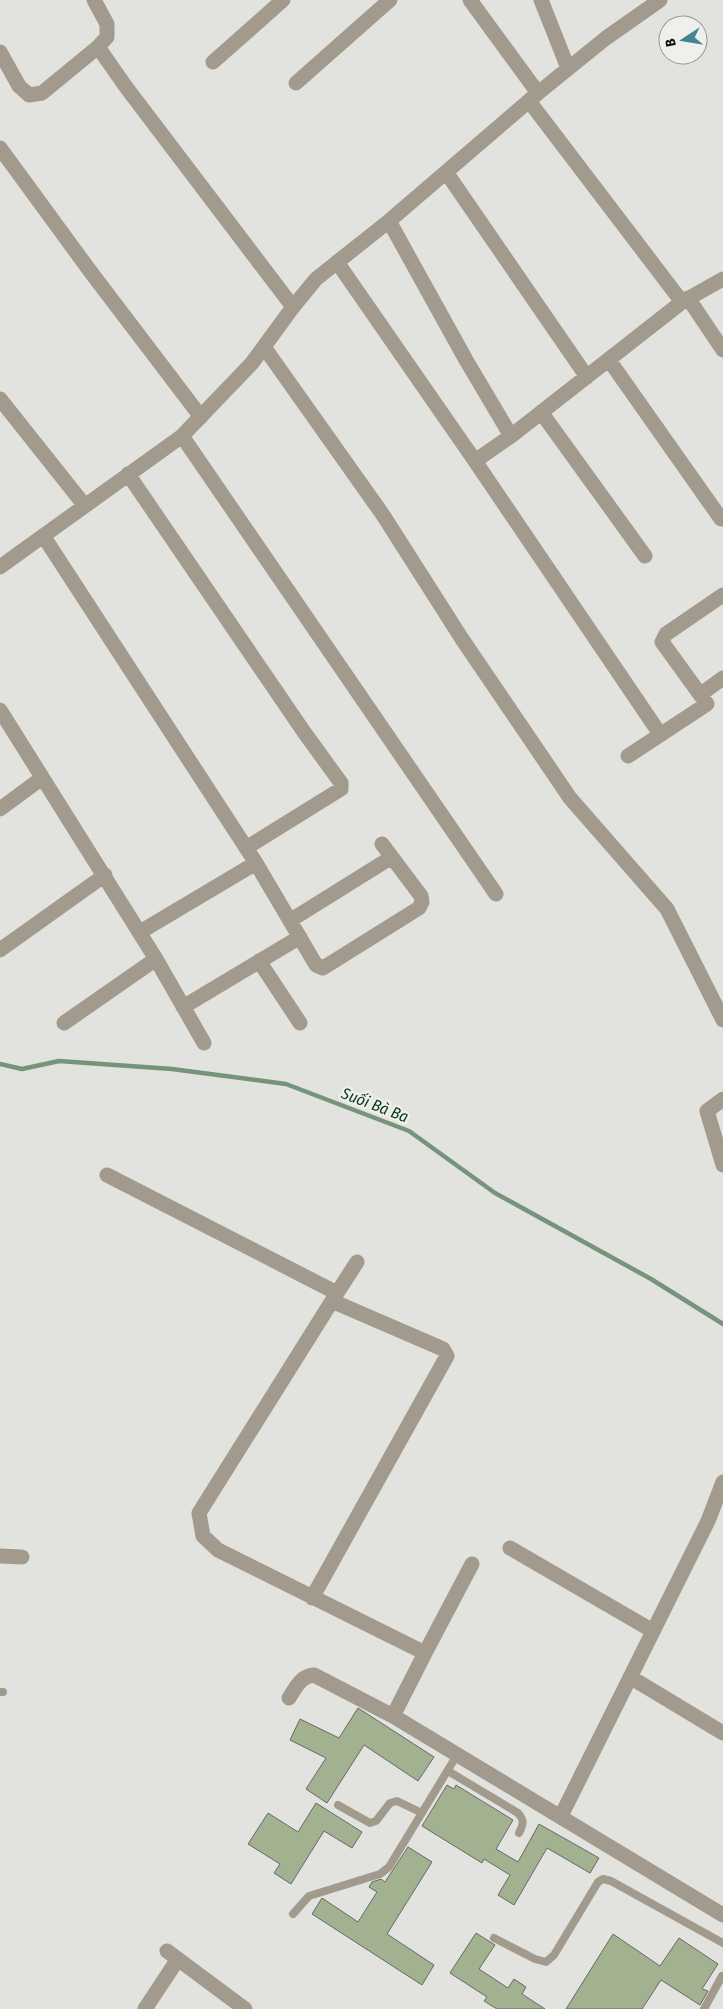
<svg xmlns="http://www.w3.org/2000/svg" width="723" height="2009" font-family="'Fira Sans Condensed',sans-serif">
  <style>
    .lines { fill: none; stroke-linecap: round; stroke-linejoin: round }
    .stream { stroke: #76937b; stroke-width: 4.5 }
    .building { fill: #a2b190; stroke: #676966 }
    .service { stroke: #a29b8d; stroke-width: 8 }
    .minor { stroke: #a29b8d; stroke-width: 15 }
    .labels { text-anchor: middle; dominant-baseline: central; stroke-width: 5; stroke-linejoin: round; paint-order: stroke }
    .water-label { font-size: 16px; font-style: italic; fill: #053918; stroke: #efefeb }
  </style>
  <rect width="100%" height="100%" fill="#e2e2de"/>
  <g class="lines">
    <path class="stream" d="M0,1064l22,5 37,-8 113,8 114,15 123,47 86,62 156,86 72,45"/>
  </g>
  <path class="building" d="M358,1708l76,49 -16,24 -54,-36 -37,58 -21,-14 20,-31 -36,-18 10,-21 39,19z
    M447,1785l7,4 2,-4 57,35 -17,29 22,13 21,-38 60,34 -9,15 -43,-25 -33,57 -16,-10 12,-20 -26,-16 -2,4 -60,-37z
    M316,1803l46,29 -10,16 -28,-17 -33,53 -17,-11 6,-9 -32,-20 20,-31 30,19z
    M408,1847l24,15 -45,72 47,31 -12,20 -110,-71 10,-16 36,24 19,-30 -8,-5 3,-5 9,-3 4,3z
    M476,1933l19,12 -16,24 29,19 6,-9 12,8 -4,7 23,15h-48l-13,-8 3,-4 -37,-24z
    M613,1934l47,32 19,-28 39,26 -16,25 6,2 -8,14 -39,-25 -19,29h-76z"/>
  <g class="lines">
    <path class="service" d="M0,1692h3
      M448,1771l70,42c7,8 5,12 1,20
      M338,1805l32,18 6,-2 14,-18 7,-2 25,12
      M293,1914l16,-18 71,-22 9,-7 68,-112
      M494,1938l41,21 11,3 8,-7 44,-73 5,-3 8,2 112,62
      M704,2009l18,-33"/>
    <path class="minor" d="M470,0l68,93
      M541,0l27,68
      M98,47l28,40 167,220
      M0,52l19,34 10,9 13,-2 56,-46 9,-10v-13l-13,-24
      M213,62l70,-62
      M296,83l94,-83
      M529,101l153,201
      M0,148l90,123 111,146
      M446,172l141,205
      M389,221l77,139 45,76 -36,25
      M337,262l138,199 185,273
      M688,298l35,52
      M264,347l119,168 79,124 108,159 97,111 56,111
      M609,360l112,159
      M0,399l85,107
      M541,412l104,144
      M182,436l314,458
      M511,436l171,-134 41,-23
      M128,474l176,258 37,51v6l-95,59
      M44,537l212,326 60,102 7,3 96,-60 3,-6 -1,-6 -39,-52
      M0,567l182,-131 70,-73 41,-56 23,-28 73,-58 149,-128 68,-55 54,-38
      M701,694l22,-16
      M0,710l156,249 -92,64
      M628,756l79,-52 -45,-62 4,-8 57,-39
      M0,809l42,-31
      M291,920l101,-63
      M140,932l116,-69
      M0,950l105,-75
      M156,959l48,84
      M259,961l41,62
      M183,1007l117,-70
      M723,1099l-16,12 16,54
      M107,1175l230,118 -138,220 4,23 15,14 207,103 -32,63 330,199
      M337,1293l20,-31
      M510,1548l143,83
      M0,1556l22,1
      M312,1598l135,-242 -4,-7 -111,-48
      M425,1653l47,-89
      M630,1677l93,56
      M289,1698c7,-11 12,-22 25,-23l79,41
      M561,1816l147,-295 15,-39
      M167,1951l78,58
      M145,2009l33,-50"/>
  </g>
  <g class="labels">
    <g class="water-label">
      <text transform="translate(375 1105) rotate(21)">Suối Bà Ba</text>
    </g>
  </g>
  <g transform="translate(683 40) rotate(258)"><circle r="24" fill="#efefeb" stroke="#979794"/>
  <path d="M0-4L9 19L0 12L-9 19Z" fill="#418494"/>
  <text y="-8" font-size="14" font-weight="bold" text-anchor="middle" fill="#121211">B</text>
  </g>
</svg>
